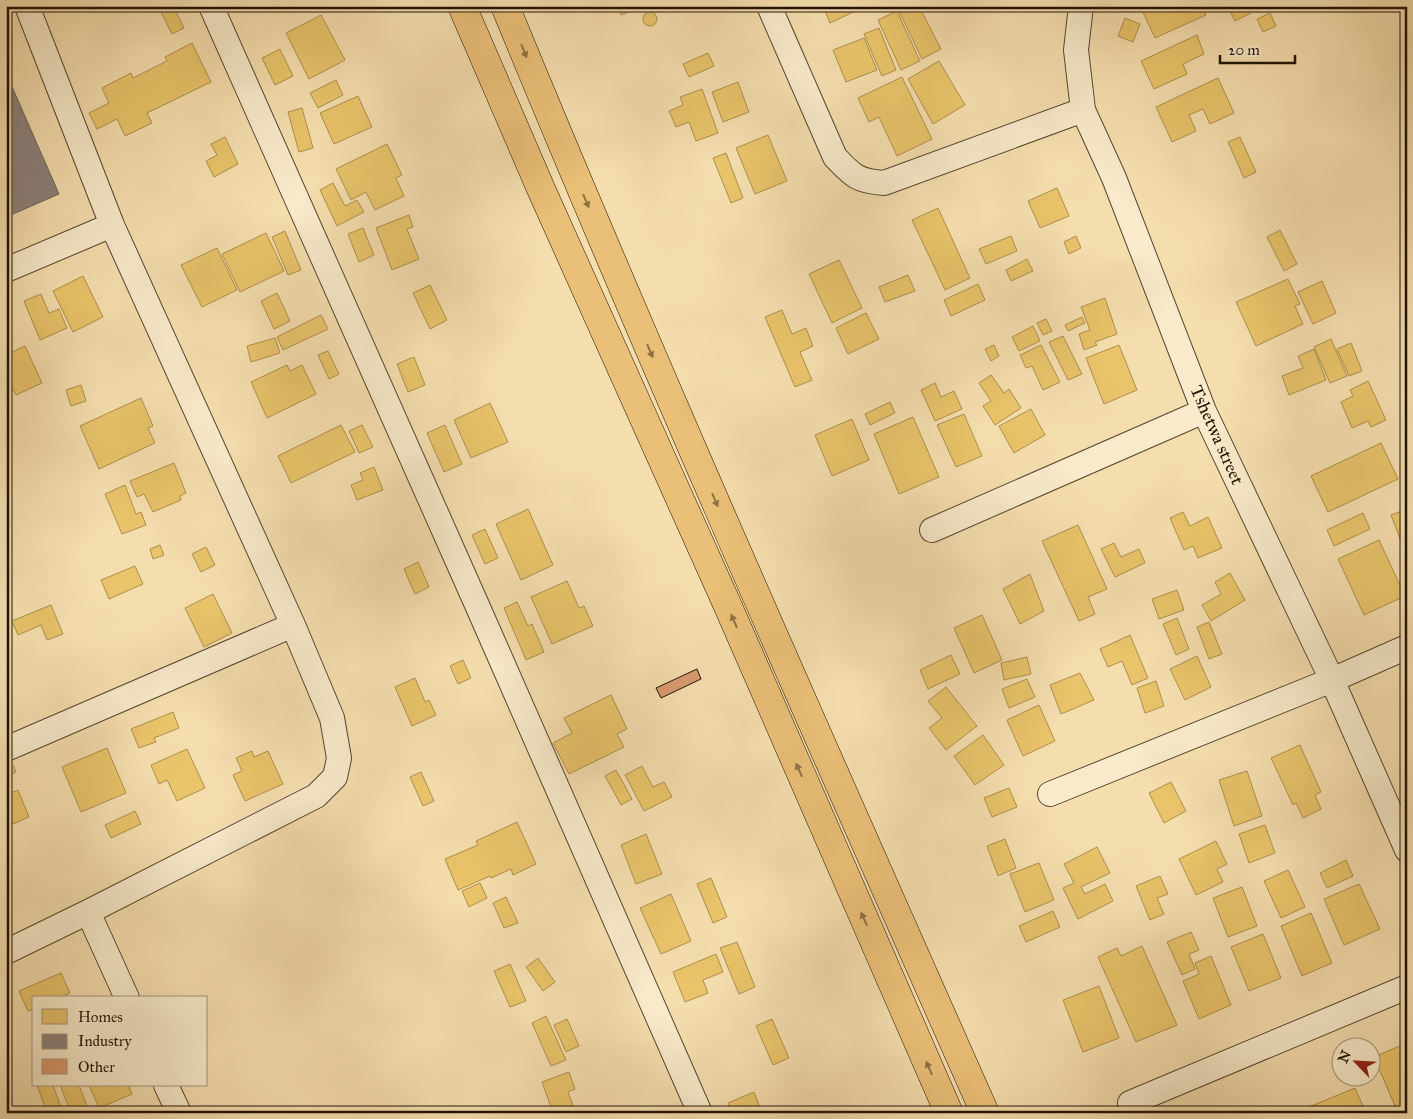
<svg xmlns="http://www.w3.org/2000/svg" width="1413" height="1119" font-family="'IM FELL Great Primer',serif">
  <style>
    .homes { fill: #e9c46a; stroke: #ad8f4c }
    .industry { fill: #8a817c; stroke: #6a6058 }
    .building { fill: #da9a70; stroke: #201305 }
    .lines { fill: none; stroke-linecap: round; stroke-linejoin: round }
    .minor-casing { stroke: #55462f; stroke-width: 26 }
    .primary-casing { stroke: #201305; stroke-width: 29 }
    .minor { stroke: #f8eaca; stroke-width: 24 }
    .primary { stroke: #eabf77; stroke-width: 28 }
    .oneway { fill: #8f7244 }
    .labels { text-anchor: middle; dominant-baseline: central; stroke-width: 5; stroke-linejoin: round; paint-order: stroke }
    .street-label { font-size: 18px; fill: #201305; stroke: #f8eaca }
  </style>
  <rect width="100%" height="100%" fill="#f5deae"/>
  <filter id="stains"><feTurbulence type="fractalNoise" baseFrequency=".004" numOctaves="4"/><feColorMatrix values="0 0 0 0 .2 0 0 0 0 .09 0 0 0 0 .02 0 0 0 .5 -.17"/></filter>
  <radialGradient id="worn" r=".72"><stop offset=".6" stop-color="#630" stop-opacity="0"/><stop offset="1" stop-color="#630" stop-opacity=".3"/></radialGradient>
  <path class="homes" d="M158,6h15l11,22 -12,6z
    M618,6h15l1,4 -13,5z
    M823,6h43l-36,17z
    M912,6h7l22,43 -19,10 -22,-46z
    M1140,6h62l4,9 -51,23z
    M1229,6h36l-30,15 -7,-14z
    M897,11l23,50 -19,9 -23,-50z
    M643 19a7 7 0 1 1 14 0a7 7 0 1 1-14 0Z
    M1270,13l6,13 -13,6 -6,-13z
    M321,15l24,45 -36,19 -23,-46z
    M1125,18l15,6 -7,18 -15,-6z
    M879,28l17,42 -14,6 -18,-42z
    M1197,35l7,19 -21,10 4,10 -33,15 -13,-28z
    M864,38l13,32 -31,12 -13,-32z
    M192,43l19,39 -64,31 5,10 -27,13 -8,-17 -20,10 -8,-16 20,-10 -7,-15 29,-15 2,5 34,-17 -2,-4z
    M280,49l13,27 -18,9 -13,-27z
    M708,53l6,13 -25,11 -6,-13z
    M939,61l26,44 -32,19 -25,-45z
    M902,77l30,62 -35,17 -18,-39 -10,5 -11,-24z
    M1218,78l16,35 -24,11 -7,-15 -14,6 7,16 -24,11 -16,-35z
    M336,80l7,15 -25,13 -8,-15z
    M738,82l11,30 -26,10 -11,-30z
    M702,89l16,44 -22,8 -7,-19 -13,5 -7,-16 14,-6 -3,-8z
    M358,96l14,31 -38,17 -14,-31z
    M302,108l11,40 -14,4 -11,-40z
    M768,135l19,46 -32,13 -19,-46z
    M225,137l13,27 -24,13 -8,-16 11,-6 -6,-11z
    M1240,137l16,35 -12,6 -16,-36z
    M387,144l15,31 -6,3 8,18 -29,14 -9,-18 -15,8 -15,-31z
    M726,153l17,45 -12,5 -18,-45z
    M333,183l12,23 12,-6 7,12 -27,14 -17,-36z
    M1057,188l12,28 -29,12 -12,-27z
    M938,208l32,70 -25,12 -33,-70z
    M409,215l4,12 -6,2 12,30 -27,11 -16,-42z
    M363,228l11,27 -15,7 -11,-28z
    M1280,230l17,34 -13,7 -17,-34z
    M285,231l16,39 -13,5 -16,-38z
    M266,233l18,38 -44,21 -18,-38z
    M1011,236l6,15 -31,13 -7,-15z
    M1076,236l5,12 -12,6 -5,-12z
    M217,248l20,42 -35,17 -21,-42z
    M1027,259l6,12 -22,10 -5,-11z
    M839,260l23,48 -30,15 -23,-49z
    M908,275l7,16 -30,11 -6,-15z
    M83,276l20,41 -30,15 -20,-41z
    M1288,279l12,25 -5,2 8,18 -47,22 -20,-44z
    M1322,281l14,32 -23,11 -15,-32z
    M978,284l7,16 -34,16 -7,-16z
    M430,285l17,35 -17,9 -17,-36z
    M277,293l13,28 -16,8 -13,-28z
    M41,294l8,19 10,-4 8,19 -27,12 -16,-39z
    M1105,298l12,36 -22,8 2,3 -13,5 -5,-16 11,-4 -9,-23z
    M782,310l10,24 14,-6 7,18 -13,6 12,28 -17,7 -30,-70z
    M866,313l13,26 -31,15 -12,-26z
    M321,315l7,14 -45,21 -6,-13z
    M1082,317l3,6 -17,8 -3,-6z
    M1046,319l6,12 -9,4 -6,-12z
    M1033,326l7,15 -21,10 -7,-14z
    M1063,336l19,38 -14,6 -19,-38z
    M275,338l5,15 -29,9 -4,-16z
    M1331,339l16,37 -17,7 -16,-36z
    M1351,343l11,28 -13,5 -12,-27z
    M994,345l5,11 -8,5 -6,-12z
    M1041,345l19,37 -17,8 -11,-24 -6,2 -6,-13z
    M1119,345l18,45 -33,14 -18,-46z
    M25,346l17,37 -26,12 -10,-20v-20z
    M1314,349l12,31 -37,15 -7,-19 21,-8 -5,-12z
    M328,351l11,23 -10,5 -11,-24z
    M414,357l11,28 -17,7 -11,-28z
    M287,365l3,6 12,-6 14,29 -49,24 -16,-36z
    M991,375l13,18 5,-4 12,19 -26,17 -12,-19 8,-5 -12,-18z
    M1368,381l18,39 -15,7 -3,-6 -16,7 -11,-26 12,-6 -3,-6z
    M935,383l6,14 13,-6 8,18 -27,12 -14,-31z
    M81,385l5,16 -15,5 -5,-16z
    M141,398l12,28 -5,2 7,15 -56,26 -19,-43z
    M890,402l5,11 -25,12 -5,-11z
    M490,403l18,39 -37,16 -17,-38z
    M1031,409l14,26 -31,18 -15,-27z
    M964,414l18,42 -26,11 -19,-42z
    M913,417l26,60 -40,17 -25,-60z
    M852,419l17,41 -37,16 -17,-41z
    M341,425l14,27 -64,31 -13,-27z
    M362,425l11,22 -14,6 -10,-22z
    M445,425l17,39 -18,8 -17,-39z
    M1381,443l17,36 -70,33 -17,-36z
    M174,463l12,30 -6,3 1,4 -28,12 -9,-18 -7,3 -7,-16z
    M374,467l9,23 -26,10 -6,-15 12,-5 -3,-7z
    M125,485l11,29 5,-2 5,13 -24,9 -17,-40z
    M528,509l25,56 -32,15 -25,-56z
    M1407,509v30l-6,2 -10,-26z
    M1183,512l7,14 18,-9 14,31 -24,10 -5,-12 -9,4 -14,-32z
    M1363,513l7,16 -36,17 -7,-16z
    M1078,525l29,64 -19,8 7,17 -16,7 -37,-80z
    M485,529l13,29 -13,6 -13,-29z
    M1379,540l26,56 -41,19 -26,-56z
    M1114,543l7,14 18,-8 6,14 -30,14 -14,-28z
    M160,545l4,10 -11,4 -3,-10z
    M206,547l9,18 -14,7 -9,-18z
    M418,562l11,25 -14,7 -11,-25z
    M135,566l8,18 -34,15 -8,-19z
    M1230,573l15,27 -34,21 -9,-16 19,-11 -6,-12z
    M1030,574l14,37 -24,13 -17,-35z
    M567,581l12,27 5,-2 9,20 -41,18 -21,-47z
    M1177,590l7,20 -25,9 -7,-20z
    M213,594l19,39 -28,14 -19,-39z
    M517,602l11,24 4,-2 12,28 -18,8 -22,-52z
    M51,605l12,29 -16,6 -6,-15 -23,10 -6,-14z
    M982,615l20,45 -28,13 -20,-45z
    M6,618l6,13 -6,2z
    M1177,618l12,31 -13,6 -13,-31z
    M1209,622l13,32 -13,5 -12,-32z
    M1130,635l18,43 -16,7 -10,-24 -14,6 -8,-18z
    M951,655l9,19 -32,15 -8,-19z
    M1197,656l14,31 -26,13 -15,-31z
    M1027,657l4,17 -27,6 -3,-17z
    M463,660l8,18 -13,6 -8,-18z
    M1080,673l14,27 -33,14 -11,-29z
    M415,678l10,24 4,-2 7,15 -24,11 -17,-39z
    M1027,679l8,18 -26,11 -7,-19z
    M1156,681l8,25 -19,7 -8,-25z
    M946,687l31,39 -31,24 -17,-22 13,-10 -14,-17z
    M611,695l16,34 -10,5 7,13 -55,27 -16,-31 19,-10 -8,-15z
    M1039,705l16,36 -32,15 -16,-36z
    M173,712l6,16 -25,10 2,4 -17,6 -8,-19z
    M983,735l21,30 -29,20 -21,-29z
    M1300,745l21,47 -6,3 6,14 -18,9 -7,-15 -3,2 -22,-47z
    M107,748l19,45 -45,19 -19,-45z
    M187,749l18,39 -28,13 -10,-21 -8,4 -8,-19z
    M252,751l2,6 14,-6 15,33 -38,17 -12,-26 9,-4 -6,-13z
    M13,765l3,7 -10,5v-9z
    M642,766l11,21 11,-5 8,15 -28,14 -19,-36z
    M616,770l16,29 -11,6 -16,-29z
    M1247,771l15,45 -28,10 -15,-46z
    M421,772l13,29 -11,5 -13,-29z
    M1171,782l15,29 -22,12 -15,-30z
    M1009,788l8,19 -25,10 -8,-19z
    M18,790l11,27 -23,10v-32z
    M135,811l6,13 -30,14 -6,-13z
    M517,822l19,42 -23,11 -2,-6 -20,9 -1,-2 -32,14 -13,-31 33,-14 -2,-4z
    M1265,825l10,28 -26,10 -10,-29z
    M646,834l16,40 -26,10 -15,-39z
    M1005,839l11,29 -18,8 -11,-30z
    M1216,841l11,23 -10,5 6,13 -27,13 -17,-36z
    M1097,847l13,26 -29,14 4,7 20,-10 8,17 -35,18 -15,-31 11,-5 -10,-19z
    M1346,860l7,16 -26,12 -7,-15z
    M1039,863l15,37 -29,12 -15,-38z
    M1288,870l17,37 -24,11 -17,-37z
    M1160,876l8,18 -11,4 7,16 -14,6 -14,-34z
    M711,878l16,39 -14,6 -16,-39z
    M480,883l7,15 -18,9 -7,-16z
    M1359,884l21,45 -36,16 -20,-46z
    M1242,887l15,39 -29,11 -15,-39z
    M671,894l20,47 -30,13 -21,-46z
    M506,897l12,26 -14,5 -11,-25z
    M1053,911l7,16 -34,15 -7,-16z
    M1311,913l21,50 -30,13 -21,-50z
    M1191,932l8,18 -10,4 6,15 -13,6 -15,-33z
    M1263,934l18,44 -32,13 -18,-44z
    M737,942l18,45 -16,7 -19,-46z
    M1142,946l35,79 -41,17 -38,-85 19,-9 4,8z
    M716,954l7,18 -20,8 5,13 -23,9 -12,-30z
    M1211,956l20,49 -32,14 -16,-38 16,-7 -4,-11z
    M538,958l17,24 -12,9 -17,-24z
    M510,964l16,37 -16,6 -16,-36z
    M61,973l9,20 -12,5h-24v11l-6,2 -9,-20z
    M1099,986l20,52 -36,14 -20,-52z
    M546,1016l20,44 -15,6 -19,-43z
    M567,1019l12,27 -13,6 -12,-27z
    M772,1019l17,39 -16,7 -17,-39z
    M1407,1043v70h-9l-24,-56z
    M569,1072l6,17 -7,3 7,19 -22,2 -11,-31z
    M37,1085h16l10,28h-16z
    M60,1085h19l10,26 -18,2z
    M89,1085h39l4,9 -33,14z
    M1355,1088l11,25h-66l-1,-2z
    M754,1092l8,21h-30l-4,-10z"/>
  <path class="industry" d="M6,73l53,121 -53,23z"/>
  <path class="building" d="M697,669l4,10 -40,19 -5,-10z"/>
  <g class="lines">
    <g class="minor-casing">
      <path id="minor" d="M211,6l266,599 223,508
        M769,6l66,151c18,19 22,24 49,26l199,-73
        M1081,6l-5,44 7,60 31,68 90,233 128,269 75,170
        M6,270l106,-45
        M932,530l272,-119
        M6,749l287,-124
        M1050,794l282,-114 75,-33
        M88,912l39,86
        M6,952l82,-40 228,-116 19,-19 4,-19 -7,-40 -39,-93 -181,-400 -85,-219
        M166,1085l13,28
        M1130,1103l277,-116"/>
    </g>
    <g class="primary-casing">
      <path id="primary" d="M462,6l79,183 186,415 222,509
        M505,6c153,372 317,739 480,1107"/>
    </g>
    <use href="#minor" class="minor"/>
    <use href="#primary" class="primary"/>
  </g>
  <defs><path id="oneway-solid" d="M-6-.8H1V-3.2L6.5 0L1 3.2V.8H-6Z" transform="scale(1.25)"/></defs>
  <g class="oneway">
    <use href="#oneway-solid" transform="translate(524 51) rotate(68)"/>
    <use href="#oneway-solid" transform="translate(586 201) rotate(67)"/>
    <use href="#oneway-solid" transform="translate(650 351) rotate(67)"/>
    <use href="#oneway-solid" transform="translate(715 500) rotate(67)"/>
    <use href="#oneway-solid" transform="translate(734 621) rotate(-114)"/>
    <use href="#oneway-solid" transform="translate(799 770) rotate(-114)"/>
    <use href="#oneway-solid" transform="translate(864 919) rotate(-114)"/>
    <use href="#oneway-solid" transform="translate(929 1068) rotate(-114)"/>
  </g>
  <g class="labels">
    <g class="street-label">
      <text transform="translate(1217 435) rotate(66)">Tshetwa street</text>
    </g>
  </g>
  <rect width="1413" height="1119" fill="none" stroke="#f5deae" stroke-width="25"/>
  <rect x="8" y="8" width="1398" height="1104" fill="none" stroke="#201305" stroke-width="2.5"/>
  <rect x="12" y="12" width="1388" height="1094" fill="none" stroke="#201305"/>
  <rect x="32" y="996" width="175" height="90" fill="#f8eaca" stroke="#a2947b"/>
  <rect x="42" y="1009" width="25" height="15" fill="#e9c46a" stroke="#a2947b"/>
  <text x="78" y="1022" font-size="15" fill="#201305">Homes</text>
  <rect x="42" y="1034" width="25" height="15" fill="#8a817c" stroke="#a2947b"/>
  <text x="78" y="1046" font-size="15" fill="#201305">Industry</text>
  <rect x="42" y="1059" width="25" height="15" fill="#da9a70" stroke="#a2947b"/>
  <text x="78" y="1072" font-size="15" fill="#201305">Other</text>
  <g transform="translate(1356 1062) rotate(295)"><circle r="24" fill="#f8eaca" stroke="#a2947b"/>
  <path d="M0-4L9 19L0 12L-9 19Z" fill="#8f2418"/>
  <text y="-8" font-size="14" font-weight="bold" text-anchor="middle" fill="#201305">N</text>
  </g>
  <path d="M1220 55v8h75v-8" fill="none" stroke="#201305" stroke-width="2.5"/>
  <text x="1228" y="55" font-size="15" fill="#201305" stroke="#f8eaca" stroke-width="4" paint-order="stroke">20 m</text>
  <rect width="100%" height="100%" filter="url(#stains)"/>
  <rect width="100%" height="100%" fill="url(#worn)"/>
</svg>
